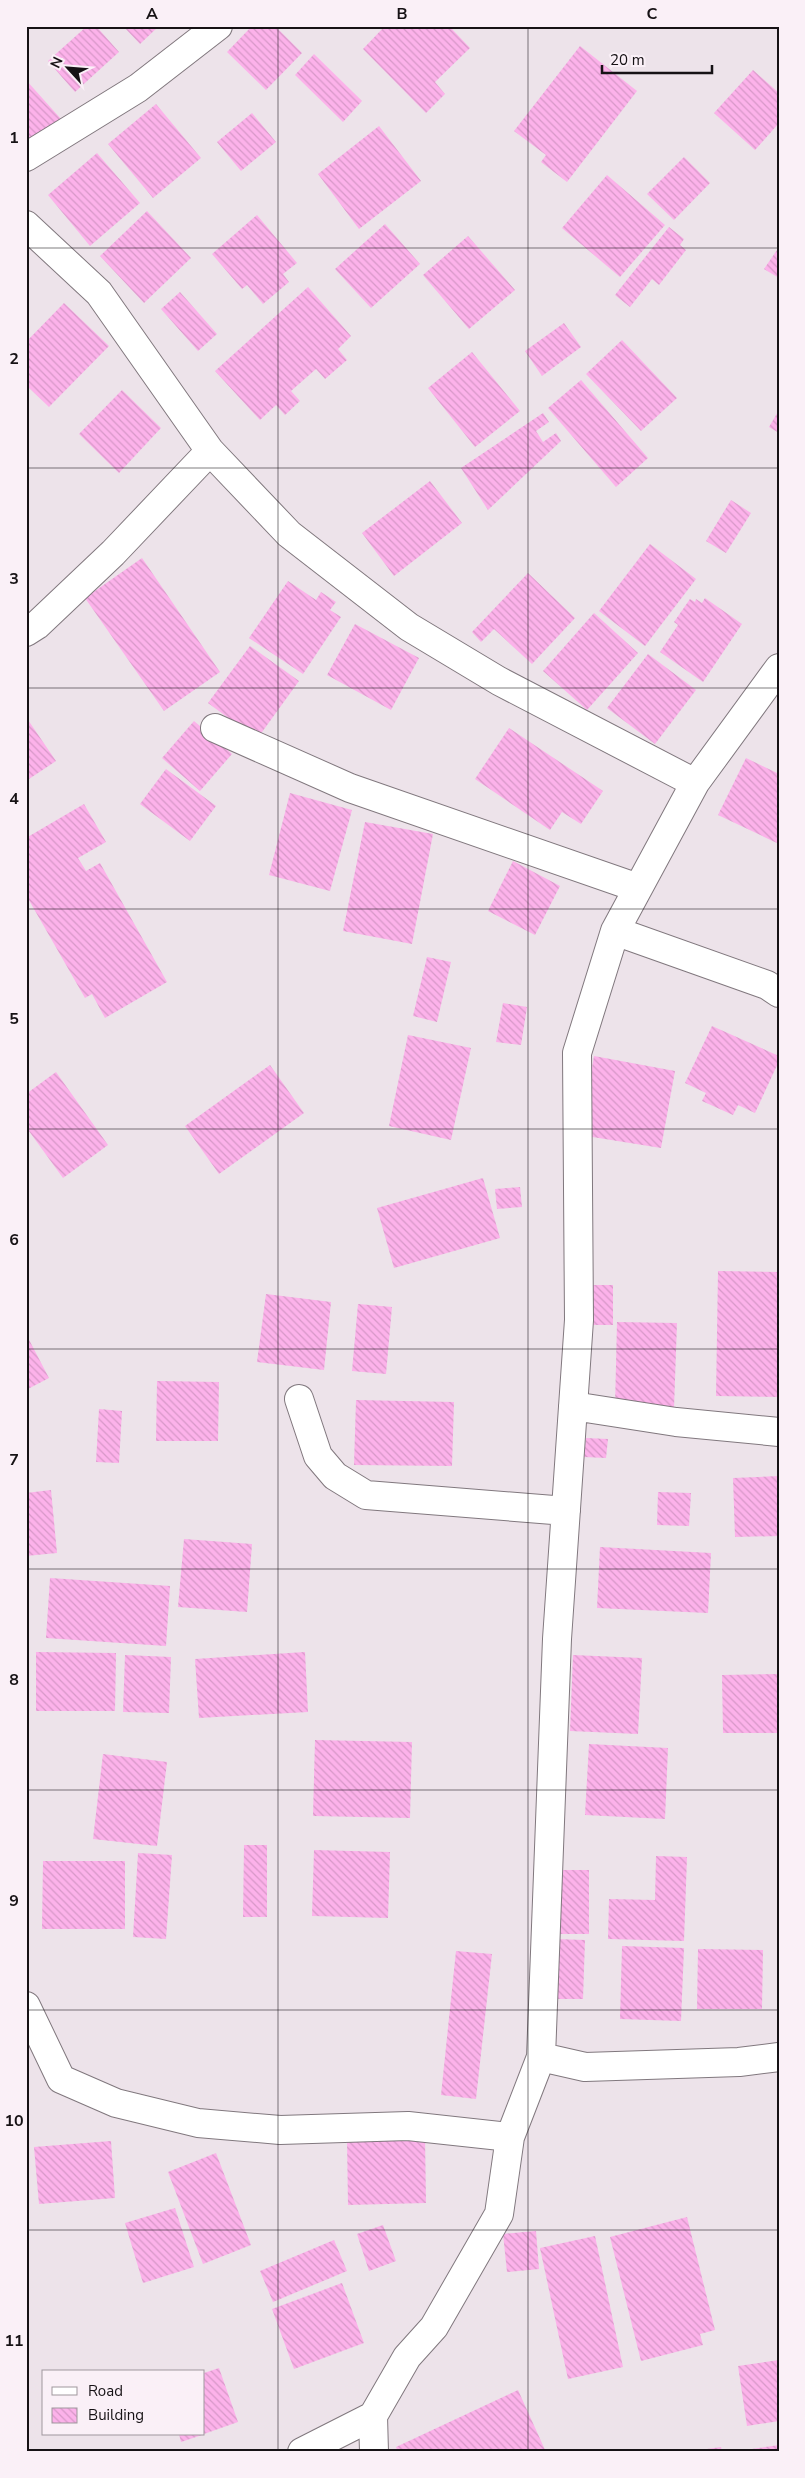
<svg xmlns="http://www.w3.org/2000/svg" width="805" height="2478" font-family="'Nunito Sans',sans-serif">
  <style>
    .building { fill: url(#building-back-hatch) }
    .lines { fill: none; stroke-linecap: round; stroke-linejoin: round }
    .minor-casing { stroke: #81787e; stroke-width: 30 }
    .minor { stroke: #fff; stroke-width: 28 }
    .grid { fill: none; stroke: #161215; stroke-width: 1; stroke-opacity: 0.55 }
    .neatline { fill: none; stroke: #161215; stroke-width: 2 }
    .grid-label { font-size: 16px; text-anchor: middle; font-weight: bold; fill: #161215 }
  </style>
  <defs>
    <pattern id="building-back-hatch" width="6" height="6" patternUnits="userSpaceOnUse" patternTransform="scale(1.25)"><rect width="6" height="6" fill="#fcb2ea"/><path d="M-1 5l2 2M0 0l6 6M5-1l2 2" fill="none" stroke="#d798c8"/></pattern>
  </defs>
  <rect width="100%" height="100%" fill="#ede3ea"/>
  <path class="building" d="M87,26h9l23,26 -44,40 -27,-31z
    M123,26h36l-19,18z
    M252,26h23l27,27 -36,37 -39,-38z
    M385,26h64l21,22 -35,34 10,12 -19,19 -63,-64z
    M580,46l57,45 -70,91 -26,-20 5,-7 -32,-24z
    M314,54l48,47 -19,21 -48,-47z
    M753,70l26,23v30l-24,27 -41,-37z
    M26,80l35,39 -35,31z
    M156,104l45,54 -48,40 -45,-54z
    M252,113l24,29 -35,29 -24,-29z
    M379,126l42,55 -62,48 -41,-55z
    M97,153l43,50 -50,43 -42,-51z
    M684,157l26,26 -36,37 -27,-26z
    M607,175l58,50 -45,52 -58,-49z
    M147,211l44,47 -47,45 -44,-47z
    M257,215l40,48 -14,11 6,8 -26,22 -16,-19 -5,4 -30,-35z
    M385,224l35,40 -49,44 -36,-39z
    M669,227l15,12 -4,6 6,5 -27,35 -7,-6 -22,28 -15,-12z
    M468,236l47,54 -46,39 -46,-54z
    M779,247v31l-15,-9z
    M308,287l43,49 -13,13 9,11 -22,19 -9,-10 -25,22 9,10 -15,14 -9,-10 -16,15 -45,-49z
    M180,292l37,42 -19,17 -37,-42z
    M64,303l45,43 -60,61 -23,-22v-43z
    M564,323l17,24 -39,29 -17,-25z
    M622,340l55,58 -36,33 -55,-57z
    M472,352l48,59 -45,36 -47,-59z
    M581,380l67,78 -32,29 -68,-79z
    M122,390l39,38 -42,45 -40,-39z
    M779,410v23l-10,-6z
    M543,413l6,9 -13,9 7,11 13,-9 5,8 -73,69 -27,-42z
    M430,481l32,42 -68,53 -32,-43z
    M731,500l20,13 -25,40 -20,-12z
    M650,544l46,35 -51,67 -46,-35z
    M142,558l78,114 -56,39 -79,-113z
    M528,573l47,45 -43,46 -38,-35 -13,13 -9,-10z
    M288,581l28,19 5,-8 15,10 -6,8 11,7 -38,57 -54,-36z
    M705,598l37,26 -39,58 -43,-30 18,-27 -4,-3 16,-23 5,3 1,-3 6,4z
    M594,613l44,40 -51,57 -44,-39z
    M355,624l64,34 -28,52 -64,-35z
    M250,646l49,35 -42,58 -49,-36z
    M648,654l48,36 -41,54 -48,-36z
    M26,717l30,44 -30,20z
    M194,721l38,33 -32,37 -38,-33z
    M509,728l94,63 -22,33 -19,-12 -12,18 -75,-51z
    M746,758l33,16v70l-61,-29z
    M166,769l50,37 -26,35 -50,-37z
    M290,793l62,17 -22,81 -61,-16z
    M84,804l22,38 -28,16 8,13 14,-8 67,119 -62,36 -13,-24 -7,4 -59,-103v-57z
    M365,822l68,12 -21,110 -69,-13z
    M513,861l47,25 -25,49 -47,-24z
    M427,957l24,5 -14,60 -24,-6z
    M503,1003l24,4 -6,38 -25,-3z
    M712,1026l67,30v5l-24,52 -17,-8 -5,10 -31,-14 4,-8 -21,-10z
    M408,1035l63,13 -20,92 -62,-14z
    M594,1056l81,15 -14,77 -81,-13z
    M270,1065l34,48 -85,61 -34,-48z
    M56,1072l52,73 -45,33 -37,-51v-33z
    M483,1178l17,60 -106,30 -17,-60z
    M520,1187l2,20 -25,2 -2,-20z
    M718,1271l61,1v125l-63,-1z
    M583,1285h30v40h-31z
    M266,1294l65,8 -7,68 -67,-8z
    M358,1304l34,3 -6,67 -34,-3z
    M617,1322l60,1 -3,85 -59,-1z
    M26,1334l23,44 -23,12z
    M157,1381l62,1 -1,59h-62z
    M356,1400l98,2 -2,64 -98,-1z
    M99,1409l23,2 -3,52 -23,-1z
    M586,1438l22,1 -2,19 -22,-1z
    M779,1476v60l-44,1 -2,-59z
    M51,1490l6,63 -31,3v-63z
    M658,1492l33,1 -2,33 -32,-1z
    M184,1539l68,5 -5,68 -69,-5z
    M600,1547l111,6 -3,60 -111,-5z
    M50,1578l120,8 -4,60 -120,-8z
    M36,1652l80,1 -1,58h-79z
    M305,1652l3,60 -109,6 -4,-59z
    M125,1655l46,2 -2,56 -46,-1z
    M573,1655l69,3 -4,76 -68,-3z
    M779,1674v59h-56l-1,-58z
    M315,1740l97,2 -2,76 -97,-2z
    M589,1744l79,4 -3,71 -80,-4z
    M103,1754l64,8 -10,84 -64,-7z
    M244,1845h23v72h-24z
    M314,1850l76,2 -2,66 -76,-2z
    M138,1853l34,2 -6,84 -33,-2z
    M656,1856l31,1 -3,84 -76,-2 1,-40 46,1z
    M43,1861h82v68h-83z
    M550,1870h39v64h-39z
    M555,1939l30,1 -2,59h-30z
    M622,1946l62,2 -3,73 -61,-2z
    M698,1949l65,1 -1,59h-65z
    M456,1951l36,3 -16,145 -35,-4z
    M425,2137l1,66 -78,2 -1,-66z
    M111,2141l4,57 -76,6 -5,-57z
    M216,2153l35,92 -48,19 -35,-92z
    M175,2208l19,59 -51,16 -18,-60z
    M687,2217l28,113 -15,4 3,11 -62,16 -31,-124z
    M383,2225l13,36 -27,10 -12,-37z
    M536,2231l3,38 -32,3 -4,-38z
    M595,2236l28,131 -55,12 -28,-131z
    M334,2240l13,31 -74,31 -13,-31z
    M342,2283l22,60 -70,26 -22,-60z
    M779,2360v61l-32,5 -9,-60z
    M219,2368l19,54 -34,12v-61z
    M518,2390l28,62h-148l-2,-5z
    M179,2434h23v1l-21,7z
    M779,2445v7h-41v-1z
    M721,2447l1,5h-29v-1z"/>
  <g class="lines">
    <g class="minor-casing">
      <path id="minor" d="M26,157l112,-69 80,-62
        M26,225l73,68 111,158 79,83 120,93 90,54 196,102
        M26,632l11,-7 76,-72 97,-102
        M215,728l135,60 288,100
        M615,931l152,54 12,8
        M299,1399l19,57 17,20 31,19 200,16
        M573,1406l103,16 103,10
        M26,2006l35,73 55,24 82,20 82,7 128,-4 102,11
        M541,2057l44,10 154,-5 40,-5
        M373,2416l1,36
        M302,2452l71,-36 34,-59 27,-30 65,-113 11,-77 31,-80 16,-418 22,-319 -2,-267 38,-122 80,-148 84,-115"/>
    </g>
    <use href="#minor" class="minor"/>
  </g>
  <path class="grid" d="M278,26v2426M528,26v2426M26,248h753M26,468h753M26,688h753M26,909h753M26,1129h753M26,1349h753M26,1569h753M26,1790h753M26,2010h753M26,2230h753"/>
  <rect width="805" height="2478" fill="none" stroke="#faf0f7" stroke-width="55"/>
  <rect x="42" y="2370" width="162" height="65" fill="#faf0f7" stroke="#9f979d"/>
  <rect x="52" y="2387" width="25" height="8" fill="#ffffff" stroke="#9f979d"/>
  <text x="88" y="2396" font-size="15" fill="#161215">Road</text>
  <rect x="52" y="2408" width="25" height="15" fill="url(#building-back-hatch)" stroke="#9f979d"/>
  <text x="88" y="2420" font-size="15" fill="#161215">Building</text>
  <g transform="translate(68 68) rotate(296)" stroke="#faf0f7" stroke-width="4" paint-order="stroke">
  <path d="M0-4L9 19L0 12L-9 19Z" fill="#161215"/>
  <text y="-8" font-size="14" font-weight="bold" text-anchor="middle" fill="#161215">N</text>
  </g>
  <path d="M602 65v8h110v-8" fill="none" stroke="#161215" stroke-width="2.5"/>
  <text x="610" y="65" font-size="15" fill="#161215" stroke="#faf0f7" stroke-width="4" paint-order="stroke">20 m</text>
  <rect x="28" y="28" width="750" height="2422" class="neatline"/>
  <g class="grid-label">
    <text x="152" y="19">A</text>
    <text x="402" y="19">B</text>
    <text x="652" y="19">C</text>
    <text x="14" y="143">1</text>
    <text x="14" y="364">2</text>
    <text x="14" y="584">3</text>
    <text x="14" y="804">4</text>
    <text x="14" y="1024">5</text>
    <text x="14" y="1245">6</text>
    <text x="14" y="1465">7</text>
    <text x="14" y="1685">8</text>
    <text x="14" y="1906">9</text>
    <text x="14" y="2126">10</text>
    <text x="14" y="2346">11</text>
  </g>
</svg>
